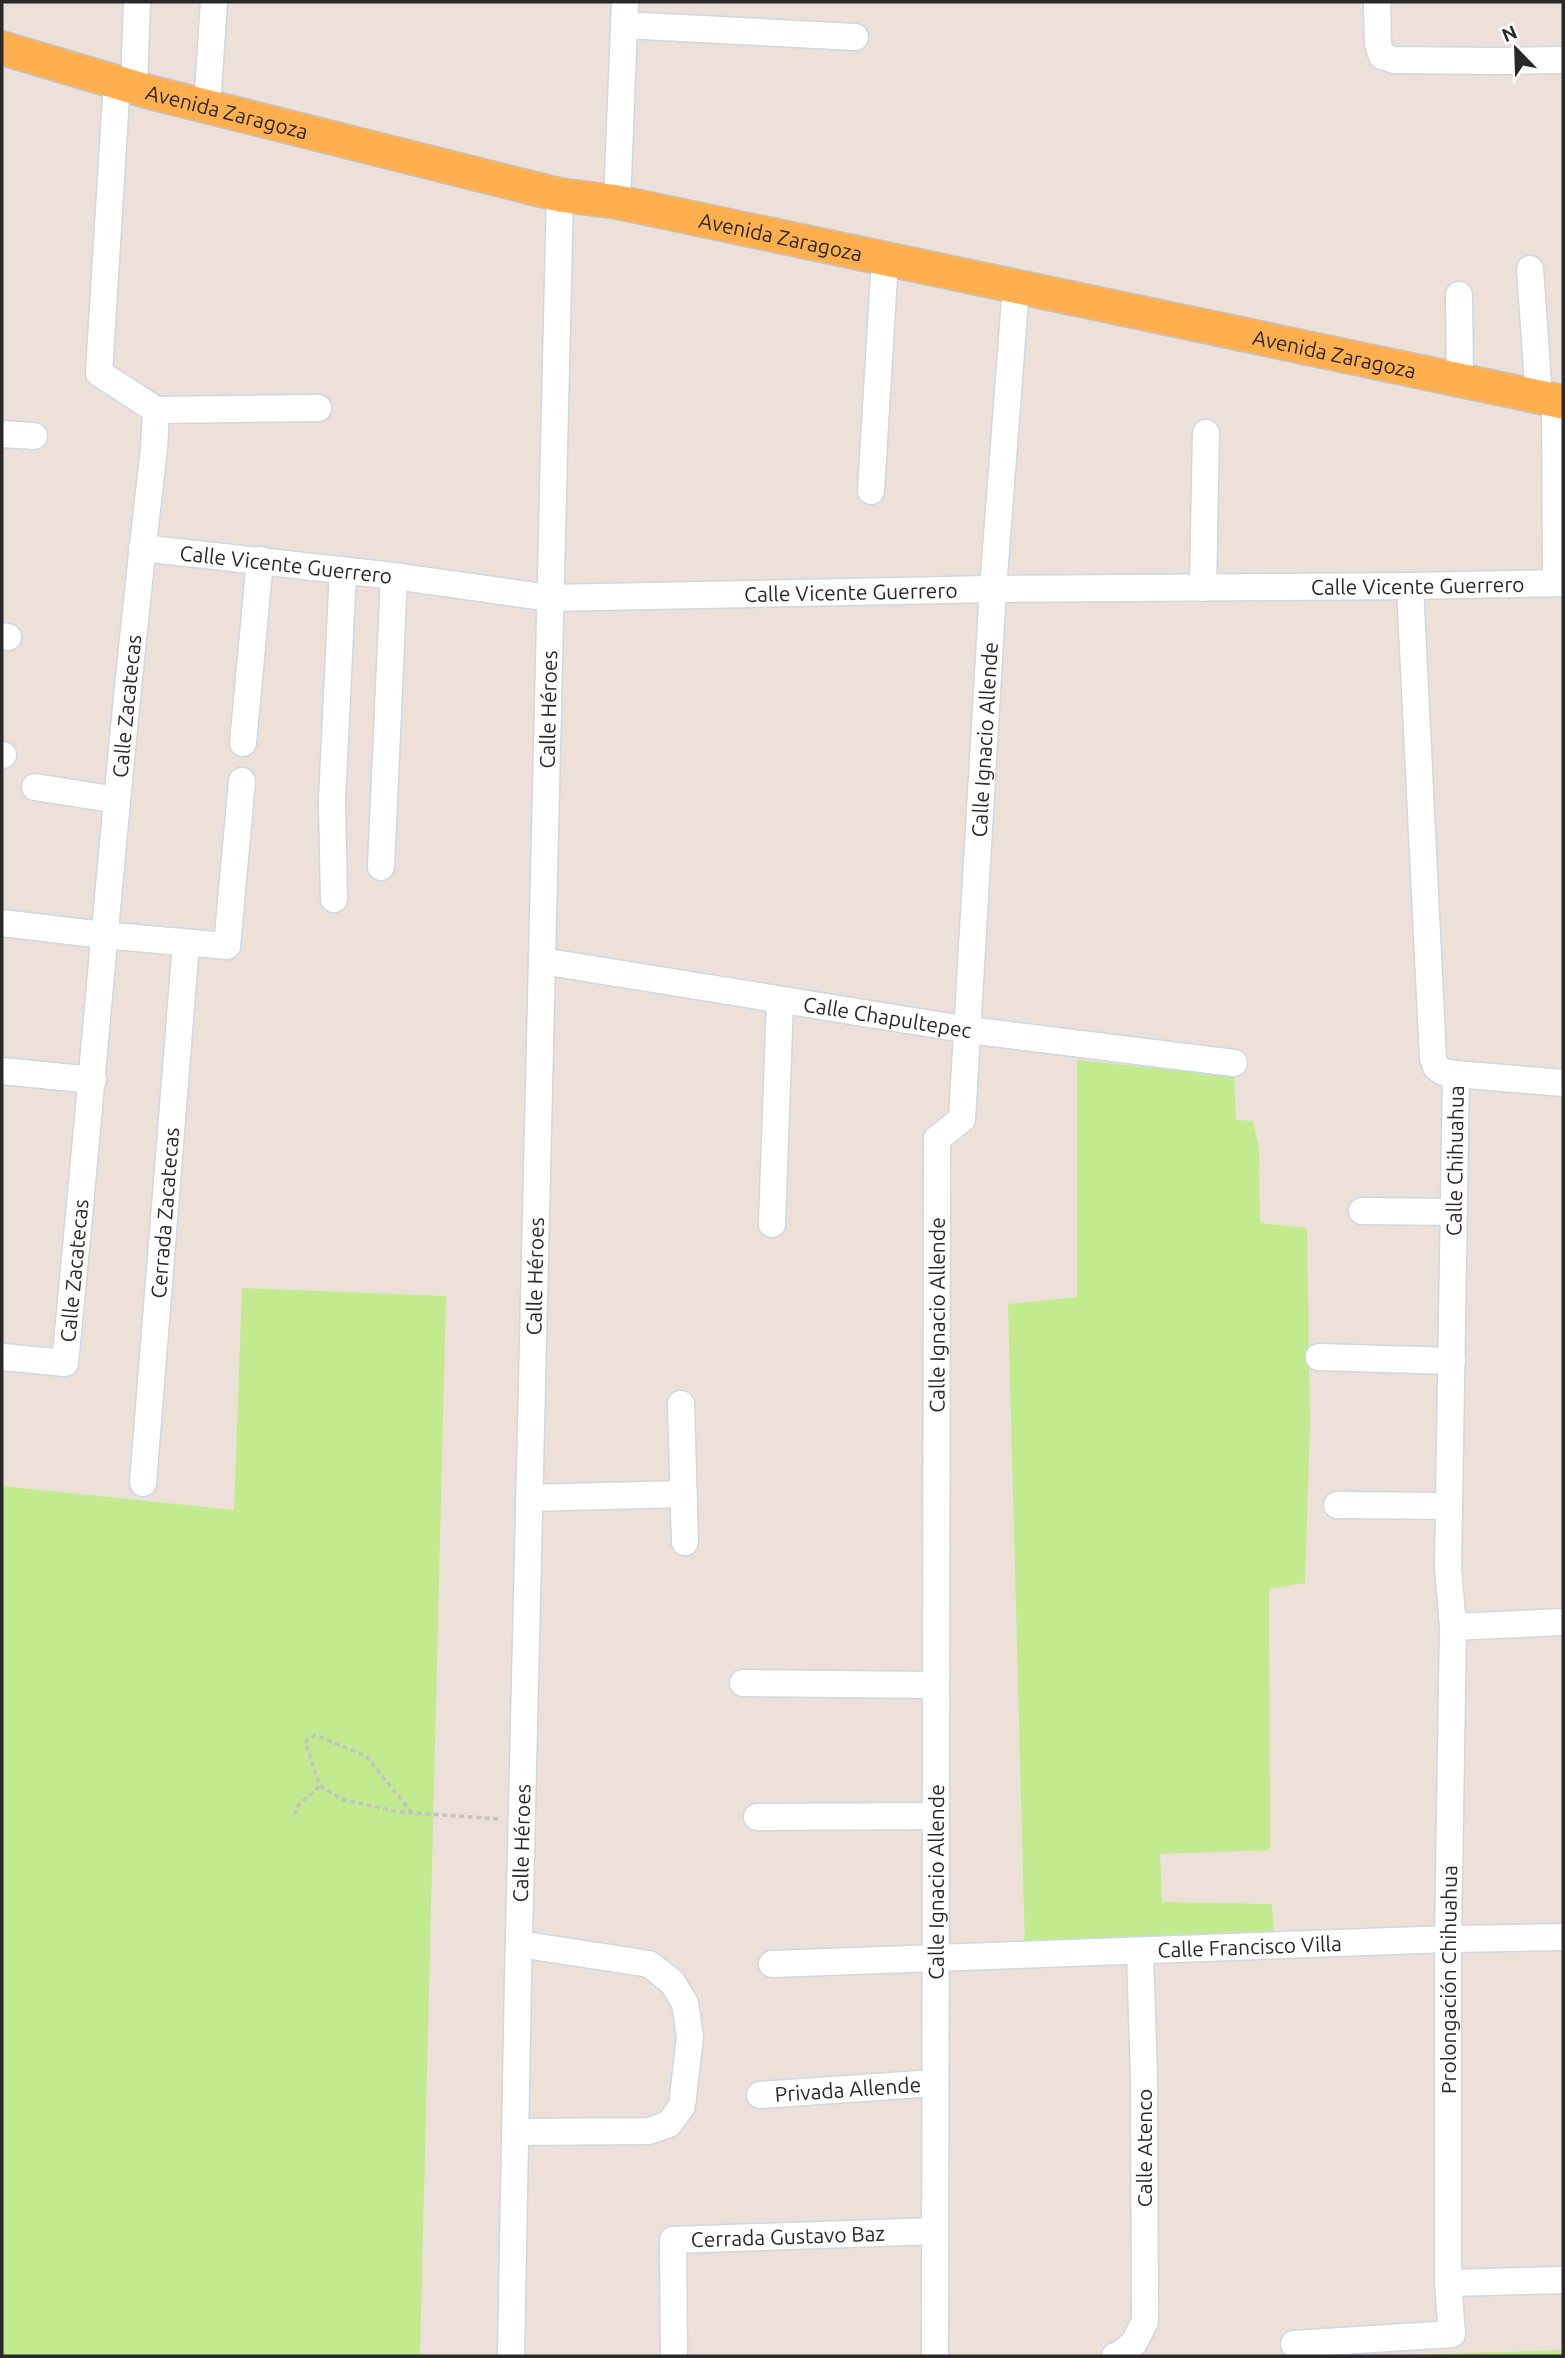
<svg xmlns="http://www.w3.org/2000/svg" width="1565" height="2358" font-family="Ubuntu,sans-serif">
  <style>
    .green { fill: #c2eb8f }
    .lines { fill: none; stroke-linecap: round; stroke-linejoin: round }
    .minor-casing { stroke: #ced7e4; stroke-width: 29 }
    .major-casing { stroke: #c3c3c3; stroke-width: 36 }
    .path { stroke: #c3c3c3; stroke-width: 3.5; stroke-dasharray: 5 3.5; stroke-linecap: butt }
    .minor { stroke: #fff; stroke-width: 26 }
    .major { stroke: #ffaf4d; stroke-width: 33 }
    .labels { text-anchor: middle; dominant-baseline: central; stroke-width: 5; stroke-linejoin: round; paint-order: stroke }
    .street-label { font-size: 21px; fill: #292929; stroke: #fff }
  </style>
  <rect width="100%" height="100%" fill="#ede0d9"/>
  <path class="green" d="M1077,1060l157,16 2,44 17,1 6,28 1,74 47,5 3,194 -5,161 -36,6 1,261 -110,4 2,48 110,2 2,31 -249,15 -17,-646 69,-7z
    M242,1288l204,8 -26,1060h-418v-870l232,24z
    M1563,2350v6h-188z"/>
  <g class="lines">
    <g class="minor-casing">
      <g id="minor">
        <path d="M1377,2l1,42 4,12 12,4 104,1 65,-1"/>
        <path d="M624,25l231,12"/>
        <path d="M134,86l3,-84"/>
        <path d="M207,106l7,-104"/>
        <path d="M617,202l8,-200"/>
        <path d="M1530,269l9,128"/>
        <path d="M1459,295l1,85"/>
        <path d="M1555,400l1,183"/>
        <path d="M156,410l162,-2"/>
        <path d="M2,434l32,2"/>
        <path d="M871,491l14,-232"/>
        <path id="s1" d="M142,548l252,28 155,22 444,-9 417,-3 153,-3"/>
        <path d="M1410,586l23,472 3,9 7,5 13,2 107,9"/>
        <path d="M1203,588l3,-155"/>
        <path d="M2,636l6,1"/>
        <path d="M243,743l17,-183"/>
        <path d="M2,755h1"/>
        <path d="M35,787l82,13"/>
        <path d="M381,867l13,-291"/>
        <path d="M334,899l-2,-98 11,-231"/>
        <path d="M2,923l101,12 124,11 15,-165"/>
        <path id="s2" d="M542,961l427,69 265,33"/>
        <path d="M2,1071l91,9"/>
        <path d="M1362,1211l92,1"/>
        <path d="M772,1224l8,-224"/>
        <path id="s3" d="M2,1357l63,6c30,-305 53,-610 89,-914l2,-39 -57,-37 18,-293"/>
        <path d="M1319,1357l133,4"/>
        <path d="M681,1404l4,138"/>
        <path id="s4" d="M143,1483l43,-540"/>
        <path d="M529,1498l153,-4"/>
        <path d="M1337,1505l112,1"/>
        <path d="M1453,1627l110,-5"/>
        <path d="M743,1683l193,2"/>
        <path d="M757,1817l179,-1"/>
        <path id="s5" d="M772,1964l676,-25 115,-2"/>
        <path id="s6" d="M760,2095l175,-12"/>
        <path d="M515,2132l134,-1 20,-7 13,-18 8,-69 -5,-34 -13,-21 -23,-18 -130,-20"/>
        <path d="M1448,2283l115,-3"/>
        <path id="s7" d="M1294,2344l158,-10 -4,-51v-344l5,-312 -5,-60 8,-493"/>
        <path id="s8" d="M511,2356l7,-377 42,-1784"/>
        <path id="s9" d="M674,2356l-1,-116 262,-9"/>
        <path id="s10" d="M935,2356l2,-1217 25,-20 31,-530 23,-302"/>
        <path d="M1115,2356h3l16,-13 11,-22 -1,-244 -4,-126"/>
      </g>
    </g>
    <g class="major-casing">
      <g id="major">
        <path id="s11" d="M2,48l151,45 407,102 57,7 946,200"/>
      </g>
    </g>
    <path class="path" d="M412,1813l-46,-57 -51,-21 -10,7 15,44 24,14 55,12 102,7
      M294,1815l5,-11 21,-18"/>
    <use href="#minor" class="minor"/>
    <use href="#major" class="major"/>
  </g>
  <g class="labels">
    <g class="street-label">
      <text stroke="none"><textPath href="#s11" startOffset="234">Avenida Zaragoza</textPath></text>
      <text stroke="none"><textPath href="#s11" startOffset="802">Avenida Zaragoza</textPath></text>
      <text stroke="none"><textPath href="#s11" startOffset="1368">Avenida Zaragoza</textPath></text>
      <text stroke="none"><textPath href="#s1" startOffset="145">Calle Vicente Guerrero</textPath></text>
      <text stroke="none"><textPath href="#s1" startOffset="1279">Calle Vicente Guerrero</textPath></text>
      <text stroke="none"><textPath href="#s1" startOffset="712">Calle Vicente Guerrero</textPath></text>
      <text stroke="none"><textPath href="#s3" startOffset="723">Calle Zacatecas</textPath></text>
      <text stroke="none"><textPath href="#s8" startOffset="1647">Calle Héroes</textPath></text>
      <text stroke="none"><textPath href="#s10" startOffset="1629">Calle Ignacio Allende</textPath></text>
      <text stroke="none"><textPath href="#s2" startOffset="350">Calle Chapultepec</textPath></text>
      <text stroke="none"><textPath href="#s7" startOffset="1332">Calle Chihuahua</textPath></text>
      <text stroke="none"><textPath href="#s4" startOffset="271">Cerrada Zacatecas</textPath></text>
      <text stroke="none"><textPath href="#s3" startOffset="156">Calle Zacatecas</textPath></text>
      <text stroke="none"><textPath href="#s8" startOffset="1080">Calle Héroes</textPath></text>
      <text stroke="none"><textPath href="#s10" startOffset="1041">Calle Ignacio Allende</textPath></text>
      <text stroke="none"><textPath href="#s8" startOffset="513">Calle Héroes</textPath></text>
      <text stroke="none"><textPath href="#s10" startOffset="474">Calle Ignacio Allende</textPath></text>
      <text stroke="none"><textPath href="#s5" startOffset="478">Calle Francisco Villa</textPath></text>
      <text stroke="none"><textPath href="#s7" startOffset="513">Prolongación Chihuahua</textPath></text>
      <text stroke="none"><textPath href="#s6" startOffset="88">Privada Allende</textPath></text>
      <text transform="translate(1144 2148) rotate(-90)">Calle Atenco</text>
      <text stroke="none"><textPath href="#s9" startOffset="231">Cerrada Gustavo Baz</textPath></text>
    </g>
  </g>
  <rect width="1565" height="2358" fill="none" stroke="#292929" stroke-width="7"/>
  <g transform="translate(1516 49) rotate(337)" stroke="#ffffff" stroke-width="5" paint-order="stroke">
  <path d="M0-5L12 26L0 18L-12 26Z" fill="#292929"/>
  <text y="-10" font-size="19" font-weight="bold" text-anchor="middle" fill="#292929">N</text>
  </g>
</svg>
